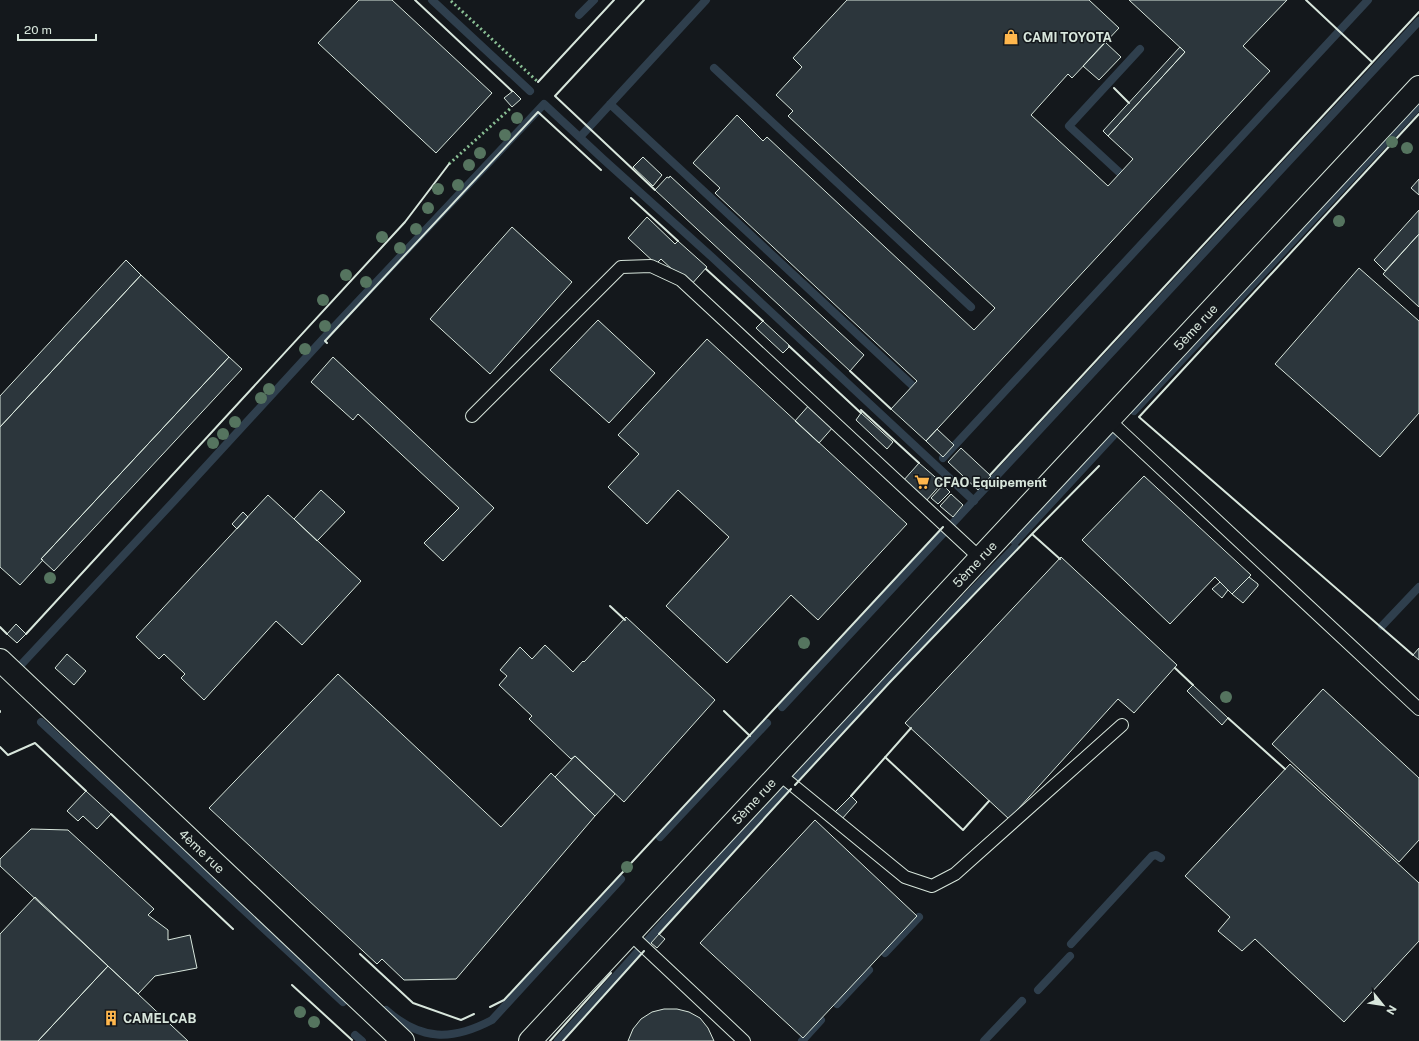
<svg xmlns="http://www.w3.org/2000/svg" width="1419" height="1041" font-family="'Public Sans',sans-serif">
  <style>
    .lines { fill: none; stroke-linecap: round; stroke-linejoin: round }
    .stream { stroke: #2f3f4d; stroke-width: 8 }
    .building { fill: #2c363c; stroke: #d8e6dc }
    .service-casing { stroke: #d8e6dc; stroke-width: 14 }
    .minor-casing { stroke: #d8e6dc; stroke-width: 24 }
    .service { stroke: #14181c; stroke-width: 12 }
    .minor { stroke: #14181c; stroke-width: 22 }
    .hedge { stroke: #8ac095; stroke-width: 3; stroke-dasharray: 2 3; stroke-linecap: butt }
    .wall { stroke: #d8e6dc; stroke-width: 2 }
    .tree { fill: #55745f }
    .labels { text-anchor: middle; dominant-baseline: central; stroke-width: 3; stroke-linejoin: round; paint-order: stroke }
    .poi-label { font-size: 13px; font-weight: bold; fill: #d8e6dc; stroke: #14181c; text-anchor: start }
    .street-label { font-size: 13px; fill: #d8e6dc; stroke: #14181c }
  </style>
  <rect width="100%" height="100%" fill="#14181c"/>
  <g class="lines">
    <path class="stream" d="M432,0l98,91
      M579,15l15,-15
      M714,68l257,239
      M610,104l303,282
      M580,137l126,-137
      M1120,173l-51,-47 71,-77
      M1134,411l285,-305
      M943,458l425,-458
      M1015,542l98,-106
      M1382,626l37,-39
      M22,672l-4,-4 157,-168 159,-173 210,-223 59,55 110,99 261,243
      M782,707l637,-686
      M41,722l302,280
      M660,837l107,-114
      M1071,944l81,-88 4,-1 5,3
      M885,953l34,-36
      M1038,990l32,-34
      M837,1004l32,-34
      M386,1010c35,31 66,31 106,10l129,-141
      M355,1035l7,6
      M558,1041l131,-147 188,-205 138,-142
      M802,1041l19,-21
      M984,1041l38,-40"/>
  </g>
  <path class="building" d="M359,0h33l100,93 -56,60 -118,-110z
    M847,0h242l30,28 -47,50 -4,-4 -37,41 77,71 25,-27 -25,-23 77,-84 -56,-52h158l-44,46 27,25 -344,370 -35,-32 26,-28 -202,-188 5,-5 -27,-25 44,-48 26,26 4,-4 207,193 21,-22 -207,-192 5,-5 -17,-16 26,-28 -9,-9z
    M1105,42l16,15 -22,23 -16,-14z
    M1180,47l5,5 -77,84 -5,-5z
    M513,91l8,8 -9,8 -8,-9z
    M643,157l19,18 -9,11 -20,-19z
    M670,176l194,179 -14,16 -195,-181 12,-13 2,1z
    M1419,179v16l-8,-7z
    M1419,210v24l-34,37 -11,-11z
    M647,217l28,27 3,-3 29,26 -17,19 -29,-27 -5,5 -28,-26z
    M512,227l60,55 -82,92 -60,-55z
    M1419,234v73l-36,-33z
    M126,260l15,15 -141,152v-31z
    M1359,268l60,53v92l-39,44 -105,-93z
    M141,275l88,82 -188,202 2,1 -23,25 -20,-18v-140z
    M598,320l57,53 -46,50 -59,-53z
    M763,321l27,25 -7,7 -27,-25z
    M707,339l200,185 -89,96 -27,-25 -64,68 -61,-57 63,-69 -51,-47 -31,34 -39,-37 31,-33 -21,-19z
    M229,357l13,12 -188,202 -13,-12z
    M333,357l161,151 -51,53 -19,-18 35,-35 -101,-94 -5,6 -42,-38z
    M810,404l24,22 -15,17 -24,-22z
    M861,413l32,29 -6,7 -31,-29z
    M937,429l17,16 -11,12 -17,-16z
    M961,448l30,28 -13,14 -30,-28z
    M919,463l23,20 -16,18 -23,-20z
    M1144,476l107,99 -19,19 -17,-17 -45,47 -88,-84z
    M943,485l7,7 -12,12 -7,-6z
    M321,490l24,22 -28,29 -23,-22z
    M951,494l12,11 -10,12 -13,-11z
    M268,495l93,86 -59,64 -26,-24 -72,79 -23,-22 4,-4 -21,-20 -5,5 -23,-22z
    M243,512l5,5 -11,12 -5,-5z
    M1061,557l116,108 -43,48 -16,-14 -109,120 -104,-96z
    M1249,577l9,7v2l-15,17 -11,-9z
    M1220,582l8,8 -6,8 -10,-9z
    M626,617l89,83 -91,102 -49,-46 -4,3 -42,-40 3,-3 -33,-31 8,-9 -7,-6 20,-23 12,12 13,-14 28,27 10,-11 1,1z
    M16,624l10,10 -9,9 -10,-9z
    M1419,648v12l-6,-5z
    M67,654l19,17 -12,14 -19,-17z
    M338,674l163,153 50,-54 44,43 -139,163 -52,1 -22,-21 -5,5 -168,-156z
    M1193,685l35,33 -6,7 -35,-34z
    M1323,689l96,89v62l-20,22 -127,-118z
    M575,756l40,38 -20,22 -40,-39z
    M1290,764l129,119v58l-75,81 -89,-83 -13,12 -24,-20 12,-14 -45,-41z
    M86,791l25,23 -14,15 -14,-13 -5,5 -11,-10z
    M851,796l6,6 -16,18 -7,-7z
    M815,820l102,96 -114,122 -103,-95z
    M31,829l37,1 86,79 -6,6 20,15v10l22,-5 7,33 -42,8 -17,18 -138,-128v-7z
    M35,897l73,69 -70,75h-38v-107z
    M659,934l6,5 -8,9 -6,-5z
    M108,966l30,28 50,47h-150z
    M664,1009h13l12,3 11,6 8,10 6,13h-86l5,-12 8,-10 11,-7z"/>
  <g class="lines">
    <g class="service-casing">
      <path id="service" d="M472,416l149,-149 30,-1 30,14 299,278
        M1109,420l310,289
        M779,774l126,103 27,9 23,-12 167,-149
        M630,934l114,107"/>
    </g>
    <g class="minor-casing">
      <g id="minor">
        <path id="s1" d="M0,660l403,381"/>
        <path id="s2" d="M530,1041l889,-954"/>
      </g>
    </g>
    <use href="#service" class="service"/>
    <use href="#minor" class="minor"/>
    <path class="hedge" d="M451,1l87,81
      M449,164l63,-57"/>
    <path class="wall" d="M415,0l97,91
      M644,0l-89,96 100,94
      M1306,0l66,62
      M538,82l76,-82
      M1114,88l15,15
      M631,198l47,43
      M706,269l57,52
      M327,343l-2,-2 213,-229 63,58
      M789,346l72,67
      M850,371l41,38
      M861,410l58,53
      M990,475l429,-463
      M1032,534l67,-68
      M610,606l15,14
      M0,627l7,7
      M26,634l379,-412 44,-58
      M1413,655l-274,-238 280,-303
      M1175,668l18,17
      M0,711v1
      M724,711l26,25
      M1228,718l57,51
      M0,747l8,8 27,-12 51,48
      M885,757l78,73 26,-29
      M795,785l96,-104 141,-147 28,25
      M851,796l60,-68
      M111,814l122,115
      M659,934l132,-145
      M360,954l53,49 48,17 13,-6
      M292,985l60,55
      M490,1007l14,-7 439,-473
      M550,1041l61,-68
      M563,1041l81,-90"/>
  </g>
  <g class="tree">
    <circle cx="517" cy="118" r="6"/>
    <circle cx="505" cy="135" r="6"/>
    <circle cx="1392" cy="142" r="6"/>
    <circle cx="1407" cy="148" r="6"/>
    <circle cx="480" cy="153" r="6"/>
    <circle cx="469" cy="165" r="6"/>
    <circle cx="458" cy="185" r="6"/>
    <circle cx="438" cy="189" r="6"/>
    <circle cx="428" cy="208" r="6"/>
    <circle cx="1339" cy="221" r="6"/>
    <circle cx="416" cy="229" r="6"/>
    <circle cx="382" cy="237" r="6"/>
    <circle cx="400" cy="248" r="6"/>
    <circle cx="346" cy="275" r="6"/>
    <circle cx="366" cy="282" r="6"/>
    <circle cx="323" cy="300" r="6"/>
    <circle cx="325" cy="326" r="6"/>
    <circle cx="305" cy="349" r="6"/>
    <circle cx="269" cy="389" r="6"/>
    <circle cx="261" cy="398" r="6"/>
    <circle cx="235" cy="422" r="6"/>
    <circle cx="223" cy="434" r="6"/>
    <circle cx="213" cy="443" r="6"/>
    <circle cx="50" cy="578" r="6"/>
    <circle cx="804" cy="643" r="6"/>
    <circle cx="1226" cy="697" r="6"/>
    <circle cx="627" cy="867" r="6"/>
    <circle cx="300" cy="1012" r="6"/>
    <circle cx="314" cy="1022" r="6"/>
  </g>
  <defs>
    <g id="shop-bare" transform="scale(1.2)"><path d="M-5-2.5h2.3a2.7 3.5 0 0 1 5.4 0H5L5.5 6h-11ZM-1.5-2.5h3a1.5 2.3 0 0 0-3 0Z" fill="#ffb74d" stroke="#14181c" stroke-width="2.5" paint-order="stroke"/></g>
    <g id="supermarket-bare" transform="scale(1.2)"><path d="M-6-5.5h2.5l.6 2H6L4.5 2H-2.5L-4.4-4H-6ZM-1.5 3.2a1.3 1.3 0 1 0 .1 0ZM3 3.2a1.3 1.3 0 1 0 .1 0Z" fill="#ffb74d" stroke="#14181c" stroke-width="2.5" paint-order="stroke"/></g>
    <g id="building-bare" transform="scale(1.2)"><path d="M-4-6H4V6H1V3H-1V6H-4ZM-2.5-4.3h1.7v1.8h-1.7ZM.8-4.3h1.7v1.8H.8ZM-2.5-1h1.7V.8h-1.7ZM.8-1h1.7V.8H.8Z" fill="#ffb74d" stroke="#14181c" stroke-width="2.5" paint-order="stroke"/></g>
  </defs>
  <g fill-rule="evenodd">
    <use href="#shop-bare" x="1011" y="37"/>
    <use href="#supermarket-bare" x="922" y="482"/>
    <use href="#building-bare" x="111" y="1018"/>
  </g>
  <g class="labels">
    <g class="poi-label">
      <text x="1023" y="37">CAMI TOYOTA</text>
      <text x="934" y="482">CFAO Equipement</text>
      <text x="123" y="1018">CAMELCAB</text>
    </g>
    <g class="street-label">
      <text stroke="none"><textPath href="#s2" startOffset="976">5ème rue</textPath></text>
      <text stroke="none"><textPath href="#s2" startOffset="652">5ème rue</textPath></text>
      <text stroke="none"><textPath href="#s2" startOffset="328">5ème rue</textPath></text>
      <text stroke="none"><textPath href="#s1" startOffset="278">4ème rue</textPath></text>
    </g>
  </g>
  <g transform="translate(1383 1005) rotate(120)" stroke="#14181c" stroke-width="3" paint-order="stroke">
  <path d="M0-3L7 15L0 10L-7 15Z" fill="#d8e6dc"/>
  <text y="-6" font-size="11" font-weight="bold" text-anchor="middle" fill="#d8e6dc">N</text>
  </g>
  <path d="M18 34v6h78v-6" fill="none" stroke="#d8e6dc" stroke-width="2"/>
  <text x="24" y="34" font-size="12" fill="#d8e6dc" stroke="#14181c" stroke-width="3" paint-order="stroke">20 m</text>
</svg>
